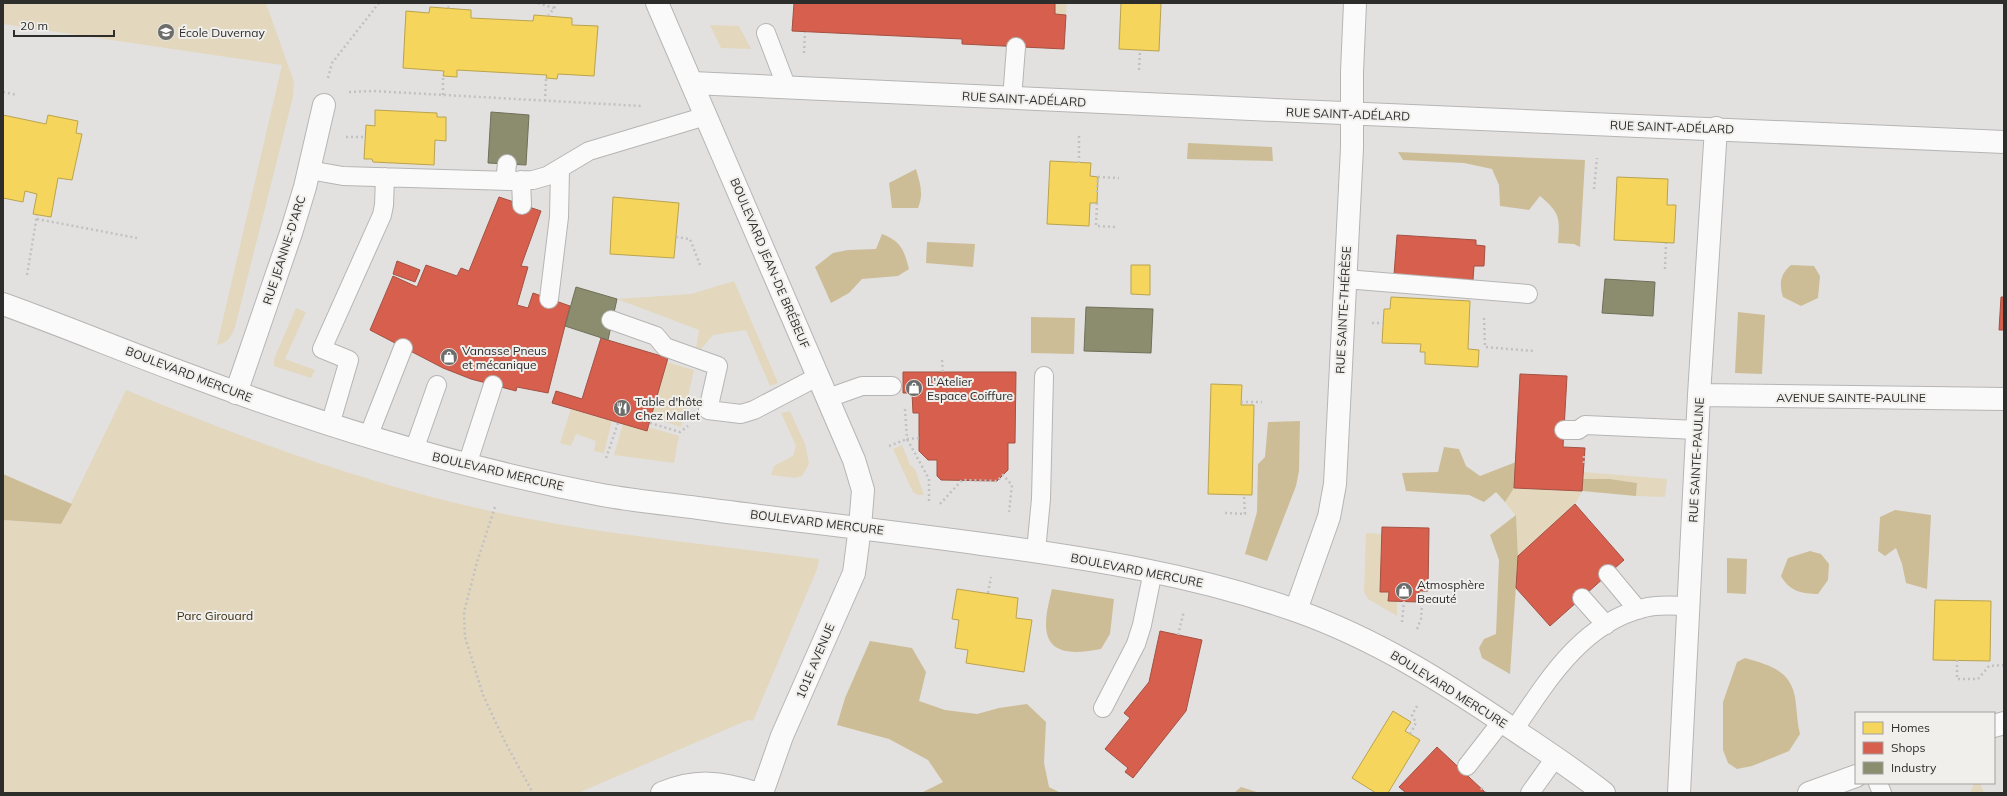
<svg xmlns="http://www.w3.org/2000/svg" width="2007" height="796" font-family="Mulish,sans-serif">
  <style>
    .green { fill: #e3d7bd }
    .forest { fill: #cdbd97 }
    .homes { fill: #f6d55c; stroke: #baa34e }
    .shops { fill: #d6604d; stroke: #a35143 }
    .industry { fill: #8c8c6e; stroke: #70705a }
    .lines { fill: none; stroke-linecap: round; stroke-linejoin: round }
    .service-casing { stroke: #b6b5b4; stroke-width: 20 }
    .minor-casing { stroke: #b6b5b4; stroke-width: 24 }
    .tertiary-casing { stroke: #b6b5b4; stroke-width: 24 }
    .path { stroke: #c2c1c1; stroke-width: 2.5; stroke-dasharray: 2 3; stroke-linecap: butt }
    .service { stroke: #fbfafa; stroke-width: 18 }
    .minor { stroke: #fbfafa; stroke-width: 22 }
    .tertiary { stroke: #fbfafa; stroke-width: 22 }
    .labels { text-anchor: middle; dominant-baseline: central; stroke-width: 4; stroke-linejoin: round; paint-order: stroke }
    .poi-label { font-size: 12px; fill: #2d2d2c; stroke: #f0efec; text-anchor: start }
    .street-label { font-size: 12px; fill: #2d2d2c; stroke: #f0efec }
    .park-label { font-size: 12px; fill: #3a2e0f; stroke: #f0efec }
  </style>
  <rect width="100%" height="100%" fill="#e2e1e0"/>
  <path class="green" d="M3,3h263l28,79 -1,15 -58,230c-4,10 -7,16 -18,18l65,-280 -279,-41z
    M1055,3h12l-1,12 -11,-1z
    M710,25l29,1 12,23 -30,-1z
    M734,281l44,102 -8,3 -24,-56 -33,5 -12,14h-5l3,-19 -82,-31 74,-5z
    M296,308l10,4 -21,47 30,11 -4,8 -37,-12v-7z
    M667,362l27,8 -13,57 -30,-10z
    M126,390c131,54 265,103 404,129 95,18 193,27 289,40l-1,8 -65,154 -5,-1 -170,73h-575v-273l58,4z
    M571,409l41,12 -8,32 -10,-2 2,-10 -20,-7 -5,12 -11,-3z
    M790,411l15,33 4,20 -7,12 -7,2 -24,-3 3,-9 19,-10 3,-10 -15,-33z
    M623,424l24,7 1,-4 31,9 -5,27 -60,-8z
    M902,445l8,20 5,4 9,26h-6l-5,-3 -20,-43z
    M1583,472l84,7 -2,18 -29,-1 1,-13 -27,-4h-27z
    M1514,488l68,3 -7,13 -57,52 -2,-40 -11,-14z
    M1366,533l16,1 -2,58h9v9h8v15l-29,-17 -4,-7z
    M1972,783h8l4,10h-14l3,-7z"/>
  <path class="forest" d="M1188,143l84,4 1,14 -86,-2z
    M1398,152l187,8 -5,87 -6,-3 -16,-1c2,-26 2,-30 -18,-47l-11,14 -29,-4 -1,-21 -7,-16 -28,-6 -61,-3z
    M916,169c4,14 8,25 2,39h-26l-3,-25z
    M882,234c19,7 22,16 27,35l-11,7 -36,3 -13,14 -18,10 -16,-36 18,-14 15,-3 28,-1z
    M927,242l48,2 -2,23 -47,-4z
    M1791,265l23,1 6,10 -2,22 -17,8 -18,-9c-4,-13 -3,-23 8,-32z
    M1738,312l27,3 -3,59 -27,-1z
    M1031,317l44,1 -1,36 -43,-1z
    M1300,421l-1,50 -3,15 -29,75 -22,-7 12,-42 1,-48 7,-7 3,-35z
    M1444,447l15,2 7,17 14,10 36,-14 -2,26 -9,14 -9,-10 -12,10 -15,-7 -63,-4 -4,-18 36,-1z
    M3,474l69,30 -11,20 -58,-4z
    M1583,479h27l27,4 -1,13 -54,-5z
    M1895,510l36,5 -4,74 -21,-6 -4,-19 -6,-16 -11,8 -7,-5 2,-34z
    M1516,515l2,41 -8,118 -28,-16 -3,-10 5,-9 12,-5 3,-74 -9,-25z
    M1810,551l11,3 8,10 -1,16 -10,14c-16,0 -29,-3 -37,-18l7,-18z
    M1727,558l20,1 -1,35 -19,-1z
    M1052,589l62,10 -4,35 -9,15c-8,1 -17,3 -25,3 -41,0 -30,-37 -24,-63z
    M870,641l42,7 14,24 -7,29 26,9 32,4 22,-6 28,-4 19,18 -2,41 5,24 12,6h-140l22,-11 -15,-22 -39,-21 -52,-14 8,-27z
    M1745,658c24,7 45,12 50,39 2,13 2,25 5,37l-11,17 -37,15 -15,3 -9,-6 -5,-13v-48l14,-40z
    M1241,787l19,6h-26z"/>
  <path class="homes" d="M1121,3h40l-2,48 -40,-2z
    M430,7l41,3v8l62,3 1,-6 38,3v7l26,1 -4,50 -36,-2 -1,5 -11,-1 1,-3 -90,-5v7l-14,-1 1,-5 -41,-3 3,-57 23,2z
    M375,110l62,3v4h9v24l-11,-1 -1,25 -61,-3 -1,-3h-8l2,-34 9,1z
    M3,115l43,9 2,-9 30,6 -2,12 6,1 -10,46 -14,-2 -7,39 -18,-3 4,-20 -12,-3 -2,11 -20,-4z
    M1050,161l41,2 -1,13 8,1 -1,26h-7l-1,23 -42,-2z
    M1617,177l51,2 -1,26h9l-2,38 -60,-3z
    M613,197l66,6 -5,55 -64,-4z
    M1131,265h19v30l-19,-1z
    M1391,297l79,4 -2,48 11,1 -1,17 -53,-3v-12h-5l1,-8 -39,-1 2,-34h6z
    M1211,384l31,1 -1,20h13l-2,90 -44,-1z
    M957,589l61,9 -2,20 16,2 -8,52 -58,-9 2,-13 -13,-2 4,-28 -7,-1z
    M1935,600l56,1 -1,60 -57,-1z
    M1393,711l18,11 -6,9 15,9 -32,53h-12l-24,-15z"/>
  <path class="shops" d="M794,3h261v11l11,1 -2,34 -102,-5v-5l-170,-8z
    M499,197l42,14 -20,55 7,1 -11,38 11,3 5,-15 37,13 -22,87 -31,-6 -1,4 -45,-12 -28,-11 -73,-38 23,-54 24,11 9,-22 31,11 4,-8 8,3z
    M1397,235l79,5v5l9,1 -1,20h-10l-1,14 -79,-5z
    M397,261l23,9 -5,12 -22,-8z
    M2001,297h3v33h-5z
    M601,338l67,20 -21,73 -95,-28 4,-12 26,8z
    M903,372h113l-1,71h-7v27l-11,11 -56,-1 -4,-4v-16h-9l-9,-9v-38h-6l-1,-20h-9z
    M1520,374l47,2 -4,71 22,1 -3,43 -68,-3z
    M1575,504l49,56 -74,66 -34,-38 2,-32z
    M1382,527l47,1 -1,63h-9v11l-31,-1 1,-9h-9z
    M1160,631l42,9 -16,71 -53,67 -8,-6 3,-4 -23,-19 25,-31 -6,-5 25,-31z
    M1437,747l49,46h-80l-7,-6z"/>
  <path class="industry" d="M491,112l38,3 -3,50 -38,-2z
    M1605,279l50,3 -2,34 -51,-3z
    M576,287l41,12 -9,41 -43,-14z
    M1086,307l67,2 -2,44 -67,-2z"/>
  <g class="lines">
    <g class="service-casing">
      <path id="service" d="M766,33l21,55
        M1012,99l4,-52
        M309,170l34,6 167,5 23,-1 14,-4 42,-25 117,-35
        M521,180l1,25
        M505,181l2,-17
        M1345,279l183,15
        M549,299l10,-82 1,-47
        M611,320l45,16 9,11 53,19 -10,44 33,4 13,-4 65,-34
        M828,398l34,-12h30
        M330,425l19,-65 -27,-11 60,-134 2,-10 1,-28
        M1564,430h14l7,-5 112,5
        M368,437l35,-89
        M414,450l23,-65
        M467,465l26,-80
        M1036,551l5,-52 3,-123
        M1608,574l30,36
        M1582,598l24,27
        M1103,708l33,-64 6,-19 11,-54
        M1514,730c33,-49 68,-107 130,-122 14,-4 30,-2 45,-2
        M1467,766l35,-45
        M1878,783l4,10
        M1530,793l25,-35"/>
    </g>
    <g class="minor-casing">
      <path id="minor" d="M692,83c437,23 875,38 1312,59
        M236,393l55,-160 14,-46 19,-82
        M1699,395l305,4
        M1296,610l33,-93 6,-33 17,-336v-76l3,-69
        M1994,726l10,-3
        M662,793c34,-14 59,-11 93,0
        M762,793l20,-57 72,-163 6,-46
        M1679,793l20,-398 17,-267
        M1809,793l47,-17"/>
    </g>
    <g class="tertiary-casing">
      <path id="tertiary" d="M657,3l197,457 9,30 -3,37
        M3,304c61,22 121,47 183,70 135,51 274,94 416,121 39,7 79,10 118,16 87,11 175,21 262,33 106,14 214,31 315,67 79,28 148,72 216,118 31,21 62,41 91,64"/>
    </g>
    <path class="path" d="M538,3l16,5
      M448,8l3,-5
      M548,16l10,-13
      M804,53l1,-21
      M1139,70l1,-19
      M328,78l4,-15 47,-60
      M3,92l14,3
      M349,92l24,-1 268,15
      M443,95v-19
      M545,101l1,-23
      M346,137h19
      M1079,163v-28
      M1594,189l3,-31
      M1097,192l1,-15 21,1
      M1097,203l-1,23 20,1
      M37,219l100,19
      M676,237l14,2 10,26
      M1665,269l1,-26
      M27,275l10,-60
      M1484,318l1,29 48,4
      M1372,323h11
      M942,360l1,12
      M1241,402h21
      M905,409l2,30 12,-1
      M650,423l30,9 8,-6
      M889,446l18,-7 22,40v24
      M606,458l12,-35
      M1584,463v-8
      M940,504l22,-24 35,1 6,-6 9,10 -3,27
      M495,507l-18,55 -13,50 1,25 18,58 21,45 29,53
      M1225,513l20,1 -1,-19
      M988,593l3,-16
      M1402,622l2,-21
      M1417,629l4,-10 2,-28
      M1178,635l6,-24
      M1957,660v19h21l11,-13 15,-1
      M1410,734l6,-11 -4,-8 5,-9
      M1481,788l5,5"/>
    <use href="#service" class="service"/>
    <use href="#minor" class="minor"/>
    <use href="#tertiary" class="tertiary"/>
  </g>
  <defs>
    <g id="school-disc" transform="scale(0.9)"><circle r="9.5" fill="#6c6c6b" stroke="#f0efec"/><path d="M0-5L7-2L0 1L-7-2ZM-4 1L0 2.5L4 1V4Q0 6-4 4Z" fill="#fff"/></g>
    <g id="shop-disc" transform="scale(0.9)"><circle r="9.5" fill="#6c6c6b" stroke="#f0efec"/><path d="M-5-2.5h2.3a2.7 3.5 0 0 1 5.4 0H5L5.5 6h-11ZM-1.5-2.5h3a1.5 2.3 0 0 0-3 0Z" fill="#fff"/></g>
    <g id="restaurant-disc" transform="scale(0.9)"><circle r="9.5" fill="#6c6c6b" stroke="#f0efec"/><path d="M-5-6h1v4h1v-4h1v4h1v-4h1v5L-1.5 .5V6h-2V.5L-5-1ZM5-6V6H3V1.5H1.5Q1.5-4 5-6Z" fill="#fff"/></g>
  </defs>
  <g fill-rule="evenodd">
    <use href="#school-disc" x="166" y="32"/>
    <use href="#shop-disc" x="449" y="357"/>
    <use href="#shop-disc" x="914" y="388"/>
    <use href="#restaurant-disc" x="622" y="408"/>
    <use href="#shop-disc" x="1404" y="591"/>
  </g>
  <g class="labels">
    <g class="poi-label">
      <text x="179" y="32">École Duvernay</text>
      <text x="462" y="350">Vanasse Pneus<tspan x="462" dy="14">et mécanique</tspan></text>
      <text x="927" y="381">L'Atelier<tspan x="927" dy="14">Espace Coiffure</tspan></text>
      <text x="635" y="401">Table d'hôte<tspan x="635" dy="14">Chez Mallet</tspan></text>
      <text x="1417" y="584">Atmosphère<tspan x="1417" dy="14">Beauté</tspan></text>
    </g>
    <g class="street-label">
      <text transform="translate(1024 99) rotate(3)">RUE SAINT-ADÉLARD</text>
      <text transform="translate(1348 114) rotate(2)">RUE SAINT-ADÉLARD</text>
      <text transform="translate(1672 127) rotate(2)">RUE SAINT-ADÉLARD</text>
      <text transform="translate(284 250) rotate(-72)">RUE JEANNE-D'ARC</text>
      <text transform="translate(770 263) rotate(67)">BOULEVARD JEAN-DE BRÉBEUF</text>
      <text transform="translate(1343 310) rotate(-87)">RUE SAINTE-THÉRÈSE</text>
      <text transform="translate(189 374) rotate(21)">BOULEVARD MERCURE</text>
      <text x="1851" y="397">AVENUE SAINTE-PAULINE</text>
      <text transform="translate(1696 460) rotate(-87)">RUE SAINTE-PAULINE</text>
      <text transform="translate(498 471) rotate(13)">BOULEVARD MERCURE</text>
      <text transform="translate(817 522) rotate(7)">BOULEVARD MERCURE</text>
      <text transform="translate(1137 570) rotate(11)">BOULEVARD MERCURE</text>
      <text transform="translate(815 661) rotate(-67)">101E AVENUE</text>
      <text transform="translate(1449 689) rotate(32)">BOULEVARD MERCURE</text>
    </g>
    <g class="park-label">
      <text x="215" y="615">Parc Girouard</text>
    </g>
  </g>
  <rect width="2007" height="796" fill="none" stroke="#2d2d2c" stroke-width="8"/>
  <rect x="1855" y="712" width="140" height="72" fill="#f0efec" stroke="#a2a19f"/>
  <rect x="1863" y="722" width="20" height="12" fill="#f6d55c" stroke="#a2a19f"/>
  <text x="1891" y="732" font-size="12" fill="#2d2d2c">Homes</text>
  <rect x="1863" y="742" width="20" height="12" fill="#d6604d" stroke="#a2a19f"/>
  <text x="1891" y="752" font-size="12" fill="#2d2d2c">Shops</text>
  <rect x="1863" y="762" width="20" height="12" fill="#8c8c6e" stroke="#a2a19f"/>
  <text x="1891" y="772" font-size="12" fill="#2d2d2c">Industry</text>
  <path d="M14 30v6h100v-6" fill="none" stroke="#2d2d2c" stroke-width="2"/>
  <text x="20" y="30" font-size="12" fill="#2d2d2c" stroke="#f0efec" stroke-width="3" paint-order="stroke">20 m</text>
</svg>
